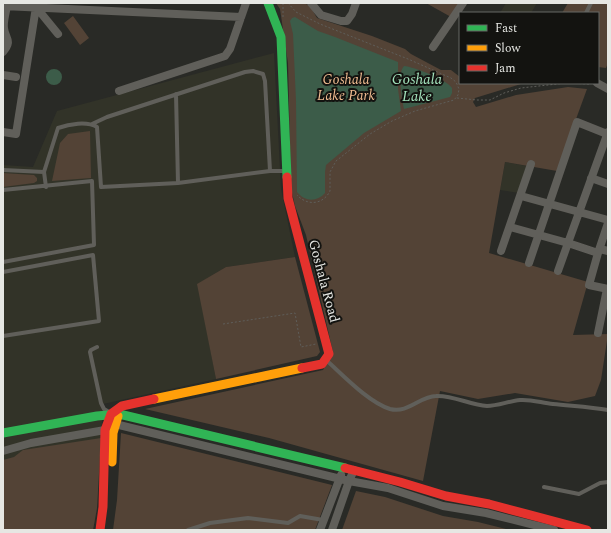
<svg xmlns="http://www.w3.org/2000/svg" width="611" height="533" font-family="Spectral,serif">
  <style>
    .built { fill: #323328 }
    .green { fill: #534336 }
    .water { fill: #3c5c49 }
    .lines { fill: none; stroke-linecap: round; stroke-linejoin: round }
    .path { stroke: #5f5e5a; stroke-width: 1; stroke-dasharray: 2 2; stroke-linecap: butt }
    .lane { stroke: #605f5a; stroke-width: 4 }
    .street { stroke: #605f5a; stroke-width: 8 }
    .fast { stroke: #30b455; stroke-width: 9 }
    .slow { stroke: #ff9f0a; stroke-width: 9 }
    .jam { stroke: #e5322d; stroke-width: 9 }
    .labels { text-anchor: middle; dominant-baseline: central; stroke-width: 4; stroke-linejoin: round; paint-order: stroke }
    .park-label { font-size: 14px; font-style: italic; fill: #f0bc91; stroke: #131310 }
    .street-label { font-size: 14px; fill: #e6e7e3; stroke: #131310 }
    .water-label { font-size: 15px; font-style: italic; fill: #a3e2bc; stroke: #131310 }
  </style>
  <rect width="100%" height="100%" fill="#292a26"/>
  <path class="built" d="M506,3h31l-6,10h-31z
    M274,53l7,136 14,68 -69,10 -28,17 18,95 -113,25 -6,104 -4,22h-90v-365l30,2 24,-56z
    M505,162l22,4 -8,27 -19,-3z"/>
  <path class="green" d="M276,3h28l6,3 7,12 55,18 33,13 6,5 30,16h10l9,7v6h72l-11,1 -46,14 -2,4 3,5 40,-12 52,-8 19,2 -30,82 -52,-9 -16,91 99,29 -15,53 35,-1 -7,46 -6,16 -27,6 -53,-9 -37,6 -38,-8 -17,90 -154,-43 -124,-29 178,-39 10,-18 -27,-117 -11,-29 -4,-18 -3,-125 -8,-54z
    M426,3h33l-8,14z
    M568,3h40v60l-2,5 -8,-1v-54h-36z
    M73,16l16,22 -9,7 -16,-22z
    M90,131l1,47 -39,3 8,-38 8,-9z
    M3,173l31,2 3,3v3l-3,2 -31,4z
    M295,257l25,95 -3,4 -101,23 -19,-95 29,-17z
    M121,433l211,52 -17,45h-202l4,-30z
    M101,438l-4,70 -4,22h-90v-70l11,-3 9,-7z
    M356,491l29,6 58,19 35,6 32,8h-168z"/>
  <path class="water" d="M295,17l23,14 17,6 63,25v27l3,22 -37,22 -38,32 -1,7v21c-8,9 -20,9 -28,-1l-1,-91 -3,-67 -3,-13 2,-3z
    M404,66c10,1 42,13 48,22v5l-2,4 -46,12c-2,-10 -7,-36 0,-43z
    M46 77a8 8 0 1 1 16 0a8 8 0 1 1-16 0Z"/>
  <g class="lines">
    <path class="path" d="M283,3v14
      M288,3l8,9 24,12 88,35 43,19 5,4 3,7 -1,6 -4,5 -39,11 -23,10 -22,13 -34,27 -6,11v19c-7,14 -23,15 -33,4
      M567,83l22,1
      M457,98l20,2h13l14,-7 17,-5 45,-5
      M223,324l72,-11 6,34 15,-3"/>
    <path class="lane" d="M586,13l5,-10
      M92,124l15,-7 138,-45 8,-1 10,3 2,7 5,90 -92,12
      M3,170l41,2 14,-44c11,-4 29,-7 39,-1l4,60 77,-4 -2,-89
      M270,171h16
      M44,172l2,15
      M3,190l89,-9 2,64 -91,17
      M3,272l90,-17 6,66 -96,15
      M97,347l-6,3 -1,2 11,51 3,6 5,3
      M325,359c18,16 43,43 65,50 18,5 30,-13 46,-13 17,-1 34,9 51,10 11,0 22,-5 33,-6 11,-1 22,3 33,4 18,2 37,3 55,6
      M544,487l35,7 21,-11 8,-1
      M188,530l22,-7 38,-5 40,5 12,-7 23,4"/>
    <path class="street" d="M311,3l10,12 20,6h6l5,-7 4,-11
      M3,6l238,11
      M433,47l30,-44
      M3,52c10,-12 2,-13 1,-24 -1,-6 2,-16 3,-22
      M3,75l13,2
      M597,83l11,6
      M119,91l106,-35 5,-7 16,-46
      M3,132l13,2 20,-127 22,27
      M608,132l-40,111 30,10 10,-30
      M591,178l17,6
      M521,196l87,24
      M510,227l58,16 -10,28
      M600,249l8,2
      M501,251l30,-87
      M598,253l-9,32 19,4
      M529,263l48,-141 30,12
      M598,333l9,-44
      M3,451l28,-8 74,-13 10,-6 234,57 5,-11
      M320,530l21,-55
      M332,530l17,-49 39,7 55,18 43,7 68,17"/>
    <path class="fast" d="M268,3l13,34 6,140
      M3,433l94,-17 22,-2 226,54"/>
    <path class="slow" d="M154,399l148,-31
      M112,462l1,-29 5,-17"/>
    <path class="jam" d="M287,177l1,21 41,156 -7,10 -20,4
      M345,468l55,14 46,14 43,8 98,26
      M100,530l3,-23 2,-77 6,-16 11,-8 32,-7"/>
  </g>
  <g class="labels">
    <g class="park-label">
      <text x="346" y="79">Goshala<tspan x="346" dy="16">Lake Park</tspan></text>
    </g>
    <g class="street-label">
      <text transform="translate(324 281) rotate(75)">Goshala Road</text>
    </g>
    <g class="water-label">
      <text x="417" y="79">Goshala<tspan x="417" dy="17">Lake</tspan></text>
    </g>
  </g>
  <rect width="611" height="533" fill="none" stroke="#e6e7e3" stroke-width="8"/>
  <rect x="459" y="12" width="140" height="72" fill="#131310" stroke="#676864"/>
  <rect x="467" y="25" width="20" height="6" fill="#30b455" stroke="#676864"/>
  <text x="495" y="32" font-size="12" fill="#e6e7e3">Fast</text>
  <rect x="467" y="45" width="20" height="6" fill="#ff9f0a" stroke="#676864"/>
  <text x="495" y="52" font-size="12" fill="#e6e7e3">Slow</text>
  <rect x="467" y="65" width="20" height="6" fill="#e5322d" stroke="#676864"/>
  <text x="495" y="72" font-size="12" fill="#e6e7e3">Jam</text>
</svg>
